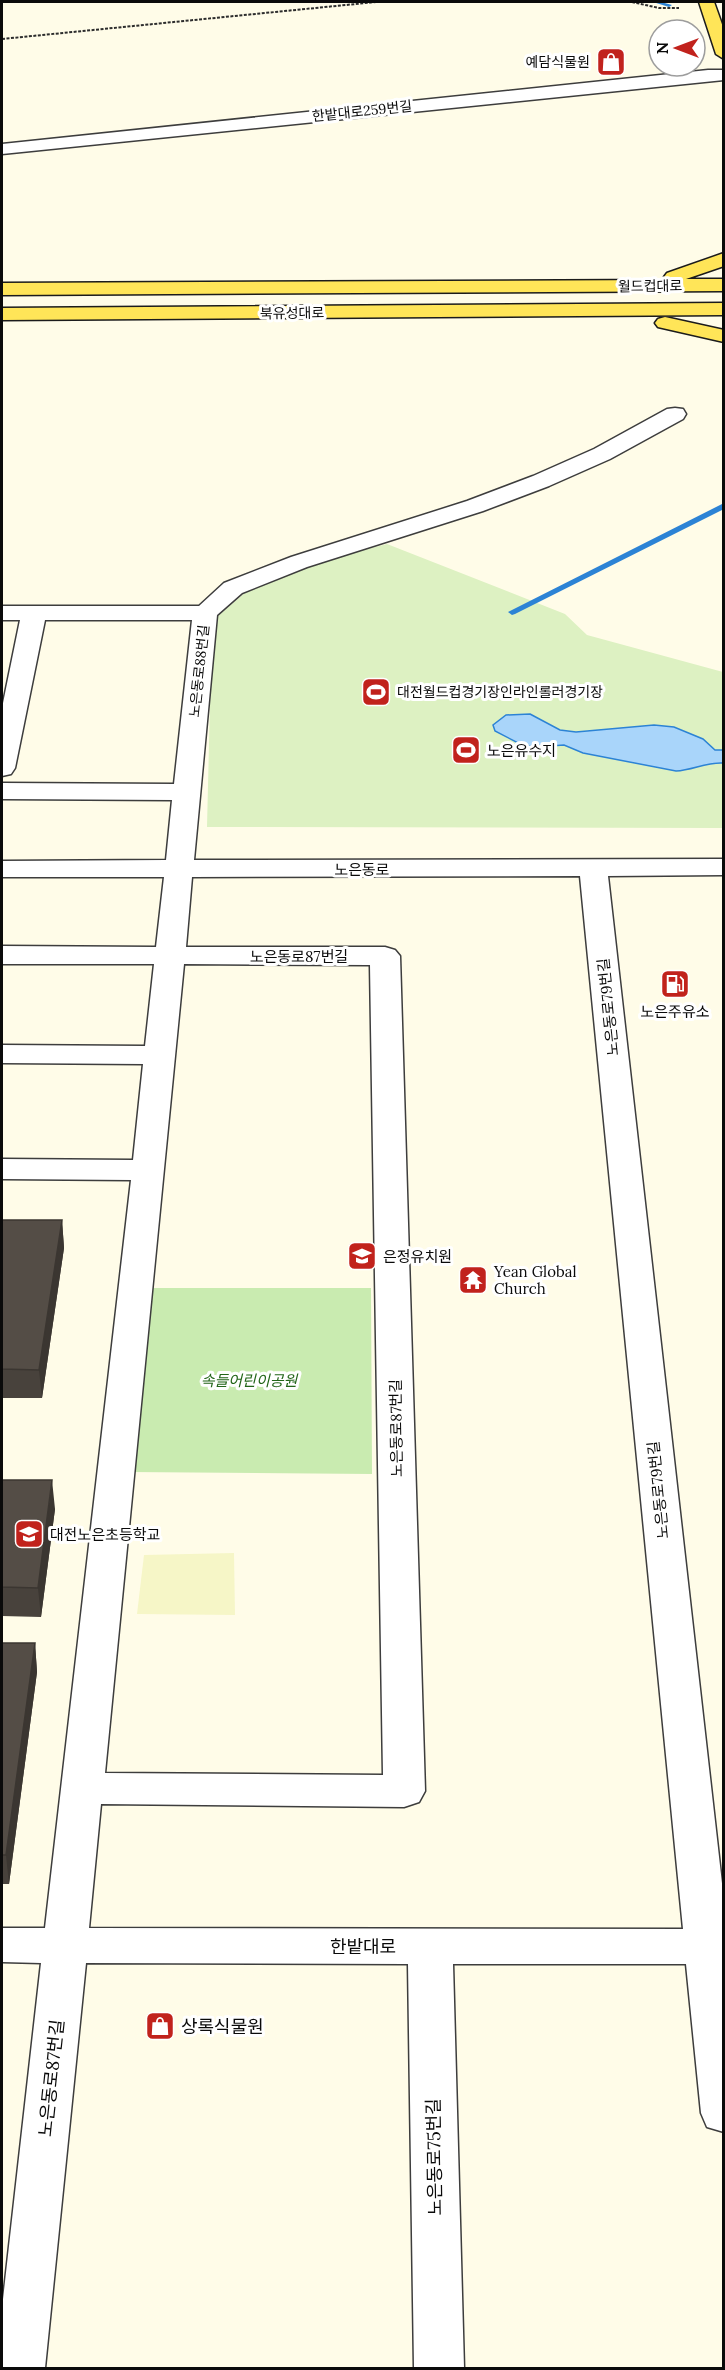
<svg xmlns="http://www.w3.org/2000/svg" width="725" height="2370" font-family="Lora,'Noto Sans KR',serif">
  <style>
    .farmland { fill: #f6f6c7 }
    .green { fill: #c9ebb0 }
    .pitch { fill: #ddf1c2 }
    .water { fill: #a9d5fa; stroke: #2c83d5; stroke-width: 1.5 }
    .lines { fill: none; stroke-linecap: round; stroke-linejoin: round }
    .stream { fill: #2c83d5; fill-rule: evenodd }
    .minor-casing { stroke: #3d3d3d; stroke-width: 3 }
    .major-casing { stroke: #1b1b1b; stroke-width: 3 }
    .path { stroke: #2c2c2c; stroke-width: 2; stroke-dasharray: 3 1.5; stroke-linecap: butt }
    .minor { fill: #fff; fill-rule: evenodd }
    .major { fill: #ffe558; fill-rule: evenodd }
    .wall { fill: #48423c }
    .shaded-wall { fill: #3b3631 }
    .building { fill: #544d46; stroke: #3b3631; stroke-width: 1.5 }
    .labels { text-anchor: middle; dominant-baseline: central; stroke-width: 6; stroke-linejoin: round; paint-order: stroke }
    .far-poi-label { font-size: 14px; fill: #0a0a0a; stroke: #fff; text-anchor: end }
    .far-street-label { font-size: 14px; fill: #0a0a0a; stroke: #fff }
    .poi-label { font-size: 15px; fill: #0a0a0a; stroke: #fff; text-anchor: start }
    .street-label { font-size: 15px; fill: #0a0a0a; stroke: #fff }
    .park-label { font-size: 15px; font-style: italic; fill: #226518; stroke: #fff }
    .near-street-label { font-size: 18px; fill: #0a0a0a; stroke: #fff }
    .near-poi-label { font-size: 18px; fill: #0a0a0a; stroke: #fff; text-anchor: start }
  </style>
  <rect width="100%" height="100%" fill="#fffce8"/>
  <path class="farmland" d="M234,1553l1,62 -98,-1 7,-59z"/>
  <path class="green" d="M145,1288h226l1,186 -244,-2z"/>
  <path class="pitch" d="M387,544l178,70 22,21 136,37v156l-516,-1 5,-206 41,-35 60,-23z"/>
  <path class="water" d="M530,714l30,16 16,2 78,-7 20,2 29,12 12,11h8v13c-17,-1 -30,7 -47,8l-93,-18 -19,-8 -28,2 -14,-2 -27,-14 -2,-6 13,-10z"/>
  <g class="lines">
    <path class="stream" d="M653,2h8l11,3 -3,2z
      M724,503v6l-209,105 -3,1 -4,-3z"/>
    <g class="minor-casing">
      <path id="minor" d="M708,70h16v10l-722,74v-10z
        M675,408l8,1 3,5 -3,5 -73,40 -61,27 -66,25 -176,56 -65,26 -25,22 -23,245 530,-1v16l-116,1 116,1025v231l-17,-5 -6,-14 -15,-149h-233l11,404h-50l-6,-404 -322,-1 -41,405h-43v-60l39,-345 -39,-1v-34h43l86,-748 -129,-1v-20l131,1 10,-96 -141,-1v-18l143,1 9,-82h-152v-18l154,1 8,-70h-162v-16l164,-1 6,-60 -170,-1v-16l172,1 18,-164h-147l-30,148 -4,6 -9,2v-68l18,-88h-18v-14h197l25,-23 67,-26 176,-56 66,-25 61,-27 73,-40zM580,876l103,1053 -594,-1 12,-124 303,3 15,-5 6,-11 -25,-835 -5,-6 -10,-3h-199l6,-70zM184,964l186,1 13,810 -278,-2z"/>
    </g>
    <g class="major-casing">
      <path id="major" d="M699,2h15l10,28v29l-8,-5z
        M724,253v13l-38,13h38v12l-722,4v-12l664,-3 -2,-3 3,-4z
        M724,303v12l-722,5v-12z
        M665,317l59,13v12l-66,-15 -3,-4 3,-4z"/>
    </g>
    <path class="path" d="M632,2l27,6h20
      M2,39l374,-37"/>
    <use href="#minor" class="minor"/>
    <use href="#major" class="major"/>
  </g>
  <path class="wall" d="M2,1220h60l2,28 -22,150h-40z
    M2,1480l53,29 -14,108 -39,-1z
    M2,1643h33l2,29 -28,212h-7z"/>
  <path class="shaded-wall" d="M62,1220l2,28 -22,150 -3,-28z
    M52,1480l3,29 -14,108 -3,-29z
    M35,1643l2,29 -28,212 -3,-29z"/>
  <path class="building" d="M2,1220h60l-23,150 -37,-1z
    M2,1480h50l-14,108 -36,-1z
    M2,1643h33l-29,212h-4z"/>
  <defs>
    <g id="shop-square" transform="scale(1.5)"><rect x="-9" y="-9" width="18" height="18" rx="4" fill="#c1221c" stroke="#fff"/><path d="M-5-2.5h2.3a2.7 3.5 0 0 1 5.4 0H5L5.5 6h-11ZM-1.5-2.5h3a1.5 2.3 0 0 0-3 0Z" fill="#fff"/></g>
    <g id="stadium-square" transform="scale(1.5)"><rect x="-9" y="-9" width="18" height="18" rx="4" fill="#c1221c" stroke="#fff"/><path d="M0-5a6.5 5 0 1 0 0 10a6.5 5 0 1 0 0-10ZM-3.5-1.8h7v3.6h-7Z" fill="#fff"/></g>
    <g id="fuel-square" transform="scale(1.5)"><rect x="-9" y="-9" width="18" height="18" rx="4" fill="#c1221c" stroke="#fff"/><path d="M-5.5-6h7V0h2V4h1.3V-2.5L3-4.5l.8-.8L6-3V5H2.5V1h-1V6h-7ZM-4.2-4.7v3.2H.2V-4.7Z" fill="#fff"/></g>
    <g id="school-square" transform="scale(1.5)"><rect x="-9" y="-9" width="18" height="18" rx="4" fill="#c1221c" stroke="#fff"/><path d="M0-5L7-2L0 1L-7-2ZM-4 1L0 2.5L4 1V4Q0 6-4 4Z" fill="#fff"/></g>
    <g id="temple-square" transform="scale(1.5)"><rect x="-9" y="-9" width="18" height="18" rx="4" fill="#c1221c" stroke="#fff"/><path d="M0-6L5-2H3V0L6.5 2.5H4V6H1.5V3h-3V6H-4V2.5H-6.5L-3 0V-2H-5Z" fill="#fff"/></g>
  </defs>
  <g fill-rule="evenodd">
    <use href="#shop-square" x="611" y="62"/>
    <use href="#stadium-square" x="376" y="692"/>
    <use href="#stadium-square" x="466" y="750"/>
    <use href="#fuel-square" x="675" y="984"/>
    <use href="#school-square" x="362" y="1256"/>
    <use href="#temple-square" x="473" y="1280"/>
    <use href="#school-square" x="29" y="1534"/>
    <use href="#shop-square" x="160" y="2026"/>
  </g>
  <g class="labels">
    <g class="far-poi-label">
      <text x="590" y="62">예담식물원</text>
      <text x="397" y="692" text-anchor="start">대전월드컵경기장인라인롤러경기장</text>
    </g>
    <g class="far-street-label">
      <text transform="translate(362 111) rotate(-6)">한밭대로259번길</text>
      <text transform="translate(650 286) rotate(-1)">월드컵대로</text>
      <text transform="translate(292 313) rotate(-1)">북유성대로</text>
      <text transform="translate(199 671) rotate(-84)">노은동로88번길</text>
    </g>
    <g class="poi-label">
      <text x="487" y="750">노은유수지</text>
      <text x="675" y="1011" text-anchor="middle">노은주유소</text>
      <text x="383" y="1256">은정유치원</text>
      <text x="494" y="1271">Yean Global<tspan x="494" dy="17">Church</tspan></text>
      <text x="50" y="1534">대전노은초등학교</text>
    </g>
    <g class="street-label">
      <text x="362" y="869">노은동로</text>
      <text x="299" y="956">노은동로87번길</text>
      <text transform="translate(608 1007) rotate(-96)">노은동로79번길</text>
      <text transform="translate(396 1428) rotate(-91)">노은동로87번길</text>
      <text transform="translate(658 1490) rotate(-96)">노은동로79번길</text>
    </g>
    <g class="park-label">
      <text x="249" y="1380">속들어린이공원</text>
    </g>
    <g class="near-street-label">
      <text x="363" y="1946">한밭대로</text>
      <text transform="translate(51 2078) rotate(-84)">노은동로87번길</text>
      <text transform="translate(434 2157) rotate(-91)">노은동로75번길</text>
    </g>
    <g class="near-poi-label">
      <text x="181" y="2026">상록식물원</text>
    </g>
  </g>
  <rect width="725" height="2370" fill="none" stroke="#0a0a0a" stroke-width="6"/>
  <g transform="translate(677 48) rotate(270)"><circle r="28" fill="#ffffff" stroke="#9d9d9d" stroke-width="1.5"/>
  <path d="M0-4.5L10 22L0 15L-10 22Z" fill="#c1221c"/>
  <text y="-9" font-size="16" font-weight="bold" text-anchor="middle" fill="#0a0a0a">N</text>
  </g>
</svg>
